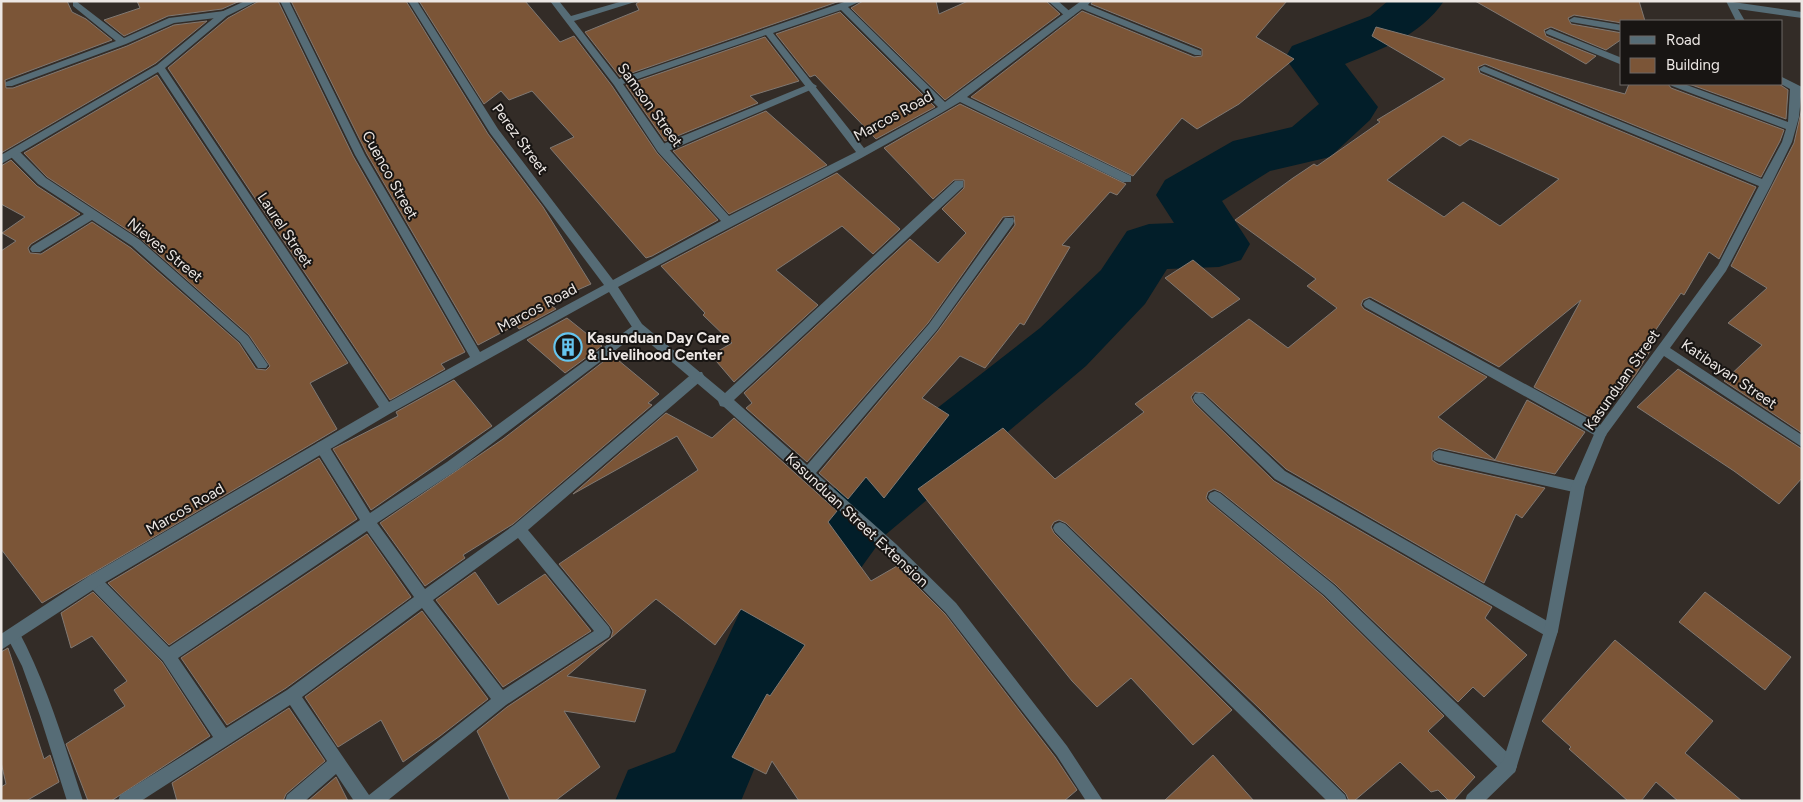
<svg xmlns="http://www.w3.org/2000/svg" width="1803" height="802" font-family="Figtree,sans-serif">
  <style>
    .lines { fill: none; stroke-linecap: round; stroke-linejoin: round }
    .river { fill: #021e29; fill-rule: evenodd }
    .building { fill: #7b5537; stroke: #807872; fill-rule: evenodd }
    .service { fill: #566c76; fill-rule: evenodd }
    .minor { fill: #566c76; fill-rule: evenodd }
    .labels { text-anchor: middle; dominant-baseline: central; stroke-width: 4; stroke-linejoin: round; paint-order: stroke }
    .street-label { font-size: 15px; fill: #ece7e4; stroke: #181513 }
    .poi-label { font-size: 15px; font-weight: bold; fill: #ece7e4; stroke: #181513; text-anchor: start }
  </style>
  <rect width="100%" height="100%" fill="#332c27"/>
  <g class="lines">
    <path class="river" d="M1388,1h56c-25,36 -61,47 -99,63l33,43 -8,13 -40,37 -60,14 -48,30 28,43 -9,16 -22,7 -52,2 -22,35 -59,62 -202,170 -78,108 -65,157h-126l13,-31 47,-18 74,-160 83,-102 208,-162 61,-58 26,-39 22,-7 25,-1 -18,-28 9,-15 68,-39 59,-14 27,-23 -34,-46 7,-12 78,-30z"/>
  </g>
  <path class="building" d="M1,1h66l5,11 14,7 26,21 -107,40 1,8h7l114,-42 47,-21 33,-4 -51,42 -155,90z
    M137,1h103l-18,8 -54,7 -44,20 -20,-16 36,-12z
    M259,1h19l75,155 112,196 -24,12 4,5 -55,31 -222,-332 60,-50z
    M291,1h115l82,133 55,73 48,77 -43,19 8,6 -37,20 -3,-4 -38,20 -111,-191z
    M419,1h106l35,41 14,-6 38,50 45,67 61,67 -66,36 -6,2 -96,-110 24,-11 -42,-46 -23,9 -8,-9 -17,13z
    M640,1h200l-220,76 -35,-45 54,-22 -3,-6z
    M863,1h73l3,13 29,-13h78l14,13 -115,86 -94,-92z
    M1093,1h194l-31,36 38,22 -55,45 -42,25 -15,-11 -49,58 -162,-79 111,-86 112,46 8,-1v-7l-111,-45z
    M1475,1h164l6,20h-23v2l-48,-8 -6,3 3,6 51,9v6l-16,11 -55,-23 -7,3 2,6 50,20 -10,8z
    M840,12l95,95 -59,32 -61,-64 -5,2 -34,-43z
    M1376,27l249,67 4,-10h39l3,4 113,42 -4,11 -19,36 -276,-113 -7,3 2,6 276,114 -37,72 -10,-7 -25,43 -3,-2 -37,54 6,4 -14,23 -16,21 -5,-3 -16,30 -65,-35 47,-87 -82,67 -129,-70 -7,3 -2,5 3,4 123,68 -49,40 57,43 32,-60 58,32 -30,42 -116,-26 -7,4v8l6,4 107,24 -23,30 -6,-4 -32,69 -198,-114 -82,-76 -9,-1 -4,5 3,6 80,78 218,126 -7,11 42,37 -43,42 -11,-10 -15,15 -123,-118 -114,-92 -7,-3 -6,3 -2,6 3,4 114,94 121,120 -16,15 47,46 -22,24h-4l-11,-11 -7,2 -31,-30 -46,39h-5l-3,-7 -86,-85 -194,-186 -7,-3 -5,2 -3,5 3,6 178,177 -39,35 -62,-67 -34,29 -25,-26 -154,-192 85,-61 52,51 89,-67 -9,-8 114,-85 39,29 49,-40 -30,-22 9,-7 -81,-59 58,-42 21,-14 3,2 63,-44 -3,-2 68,-41 -73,-43zM1443,136l17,10 10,-7 89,40 -59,47 -37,-24 -19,15 -57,-37z
    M765,37l34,44 -49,15 8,7 -93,38 -39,-56z
    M157,75l191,288 -38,20 27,46 -295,174 -41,-54v-298l15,-10 -14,-8 23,-16 -24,-13v-38l10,-6 26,26 43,28 -49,30 -3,4 2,5 11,1 51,-32 39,26 108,95 17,26 10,1 4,-4 -21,-31 -108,-96 -94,-62 -23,-24z
    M1689,84h90l9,6 -2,29z
    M960,104l166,80 -9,11 -7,-3 -48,53 8,2 -46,78 -4,-2 -35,45 -25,-12 -38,42 27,17 -65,83 -18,-21 -18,22 -29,-26 119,-142 77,-106 -1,-9 -11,1 -75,106 -121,139 -61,-54 6,-5 -8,-10 166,-154 28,24 28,-30 -24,-24 22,-21v-8h-10l-21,19 -49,-51z
    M1802,108v325l-78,-52 38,-36 -34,-22 39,-35 -36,-22 63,-123z
    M766,111l61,54 -98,49 -56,-63z
    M837,173l63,56 -27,25 -31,-28 -66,44 42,35 -84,77 -23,-27 21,-12 -29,-28 2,-2 -44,-47z
    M1193,260l47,39 -28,19 -47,-40z
    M567,318l35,28 -37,27 -38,-33z
    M612,355l47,39 -11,9 4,2 -139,119 -50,31 2,3 -40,28 -45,-63 123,-84z
    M1678,369l124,80v29l-23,26 -45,-33 -97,-64z
    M454,380l38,46 -121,84 -38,-61 65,-33 -2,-4z
    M666,413l46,25 22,-20 103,93 -9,11 43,59 26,-15 48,48 110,143 22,33 -13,11h-265l-27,-40 -6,13 -34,-17 35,-63 3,2 35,-51 -64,-36 -26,36 -59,-46 -89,77 79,14 -11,32 -71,-11 36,56 -45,34h-45l-33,-70 30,-24 104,-69 2,-7 -3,-5 -51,-62 139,-94 -21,-34 -104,58z
    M319,458l38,61 -188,126 -61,-62z
    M367,534l44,63 -125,91 -59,37 -46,-67z
    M475,572l23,33 47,-31 46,57 -88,56 -67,-87z
    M93,592l69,70 48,74 -99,65h-23l-22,-57 59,-38 -11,-16 13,-9 -35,-45 -21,12 -10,-35z
    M1705,592l86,65 -26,33 -86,-68z
    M422,611l66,88 -48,37 -37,26 -22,-42 -43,27 -33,-50z
    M1615,640l98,81 -28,32 57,48h-64l-22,-19 -15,19h-13l-59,-52 2,-2 -29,-26z
    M8,648l36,111 6,-4 9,27 -33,19h-25v-14l5,-3 -5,-22v-110z
    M289,708l36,53 -39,33 -3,7h-106l-5,-18z
    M1213,755l41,46h-90z
    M336,777l12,24h-40z"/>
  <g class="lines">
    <path class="service" d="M76,1l48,37 45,-20 55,-7 5,3 -5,3 -50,6 -48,21 -114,42h-6v-4l110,-41 -43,-35v-4z
      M1048,1h10l16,14 -5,3 -3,-1z
      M812,83l5,3 -2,2 -149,64 -4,1 -5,-4 1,-3z
      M14,149l4,1 28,28 94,62 108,96 18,26 2,3 -2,3h-8l-18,-26 -108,-96 -40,-26 -52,32h-8l-2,-3 2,-3 52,-32 -46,-30 -28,-28v-6z
      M1369,299l237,129 1,4 -1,4 -5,1 -5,-1 -231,-129 -2,-3 2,-3z
      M638,322l6,5 -2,3 -185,140 -80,53 48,66 89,-64 180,-153h8l2,4 -2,4 -174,150 81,97 2,5 -2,5 -103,68 -119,96h-33l-18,-27 -31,27h-20l2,-6 40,-34 -37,-56 -149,96h-23l2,-6 93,-58 -50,-76 -74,-75 -2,-5 2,-5 5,-2 5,2 70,71 191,-127 -43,-69 -1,-4 1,-4 5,-2 5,2 43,70 77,-51zM367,531l47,66 -127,93 -61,38 -48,-70zM518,538l76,93 -91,59 -70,-90zM422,608l69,91 -122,96 -67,-98z
      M1199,393l4,1 82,77 271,155 2,5 -2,5 -5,2 -5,-2 -271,-157 -80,-77 -2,-4 2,-4z
      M1439,450l139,31 5,2 2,4 -2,4 -5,2 -139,-31 -5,-2 -1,-4 1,-4z
      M1215,491l5,2 114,92 181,175 2,6 -2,6 -6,2 -6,-2 -179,-177 -114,-94 -2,-4 2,-4z
      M1060,522l5,2 280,271 2,6h-20l-272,-269 -2,-4 2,-4z
      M13,628l5,2c29,54 46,113 65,171h-16l-27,-85 -18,-50 -16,-31 2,-5z"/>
    <path class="minor" d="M245,1h12l-30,15 -62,52 224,334 81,-45 -115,-202 -75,-154h9l76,154 115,197 124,-67 -114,-152 -82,-132h9l81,128 115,151 108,-59 -63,-69 -44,-67 -64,-84h9l12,15 52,-15h15l-64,20 45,58 228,-78h14l-13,6 97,95 136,-101h10l-3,4 113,46v4h-6l-113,-46 -115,88 164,79v6h-8l-163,-80c-111,66 -228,123 -342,185l24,37 83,69 230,-212h8v6l-229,213 73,65 122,-141 76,-106h8l1,3 -1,3 -76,106 -121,143 80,71 60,59 111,143 36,55h-17l-29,-45 -111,-143 -60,-61 -162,-145 -4,-1 -2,-5 -84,-71 -25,-38 -218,121 -292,173 -98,64v-16l88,-58 290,-169 -221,-335 -157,92v-9l156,-90 64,-53zM841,10l97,97 -74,41 -91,-115zM766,35l90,117 -127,64 -63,-70 -43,-62z
      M1726,1l76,11v6l-64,-9 7,12h-9z
      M1574,17l48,8v6l-51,-9 -2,-2z
      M1550,29l72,29v7l-75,-31 -2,-2z
      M1484,66l278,113 20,-37 4,-13 -114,-43 -2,-2h14l104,38 2,-33 -9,-5 1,-7 20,10 -3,30 -7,25 -21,43 -45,86 -56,77 132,87v12l-138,-91 -58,79 -21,52 -27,144 -41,135 -2,6 -30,29h-20l2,-6 36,-34 41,-130 27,-144 24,-55 123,-167 41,-79 -278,-115 -2,-2z"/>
  </g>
  <defs>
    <g id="building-ring" transform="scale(1.4375)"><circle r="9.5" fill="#181513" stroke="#65c5ee" stroke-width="1.5"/><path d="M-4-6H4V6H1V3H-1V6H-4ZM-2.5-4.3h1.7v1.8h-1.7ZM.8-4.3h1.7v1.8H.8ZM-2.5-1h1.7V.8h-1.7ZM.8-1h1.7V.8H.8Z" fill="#65c5ee"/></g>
  </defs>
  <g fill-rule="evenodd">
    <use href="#building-ring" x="568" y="347"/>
  </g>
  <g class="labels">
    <g class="street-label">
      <text transform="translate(650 105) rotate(54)">Samson Street</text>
      <text transform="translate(893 116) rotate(-29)">Marcos Road</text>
      <text transform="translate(520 139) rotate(54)">Perez Street</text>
      <text transform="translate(390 175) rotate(61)">Cuenco Street</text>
      <text transform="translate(285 230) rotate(56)">Laurel Street</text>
      <text transform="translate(165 250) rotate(39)">Nieves Street</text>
      <text transform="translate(537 308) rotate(-28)">Marcos Road</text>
      <text transform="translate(1729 374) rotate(34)">Katibayan Street</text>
      <text transform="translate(1622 380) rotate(-55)">Kasunduan Street</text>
      <text transform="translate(185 509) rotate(-30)">Marcos Road</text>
      <text transform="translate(857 520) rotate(43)">Kasunduan Street Extension</text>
    </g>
    <g class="poi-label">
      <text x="587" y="338">Kasunduan Day Care<tspan x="587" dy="17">&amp; Livelihood Center</tspan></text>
    </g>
  </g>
  <rect width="1803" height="802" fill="none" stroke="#ece7e4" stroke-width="5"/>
  <rect x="1620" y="20" width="162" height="65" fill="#181513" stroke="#6d6967"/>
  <rect x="1630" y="36" width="25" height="8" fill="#566c76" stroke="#6d6967"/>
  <text x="1666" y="45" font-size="15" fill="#ece7e4">Road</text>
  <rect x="1630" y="58" width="25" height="15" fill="#7b5537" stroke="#6d6967"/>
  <text x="1666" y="70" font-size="15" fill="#ece7e4">Building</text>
</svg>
